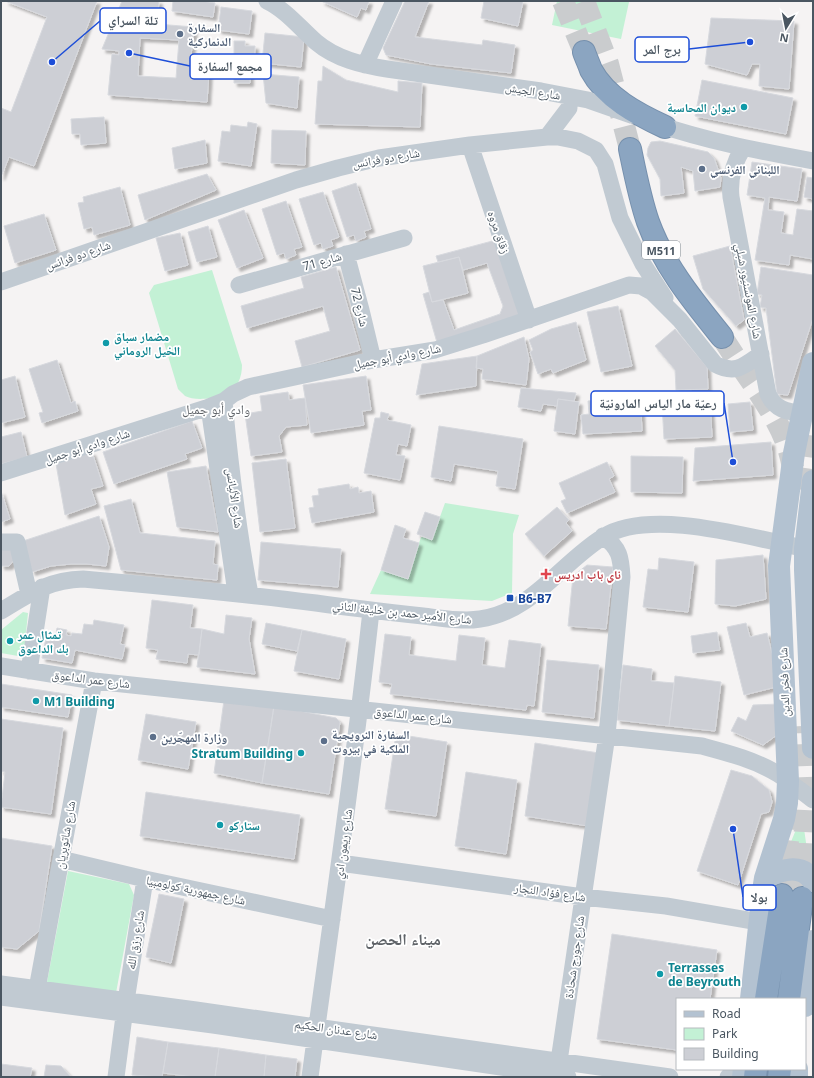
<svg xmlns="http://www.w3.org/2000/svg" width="814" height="1078" font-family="'Noto Sans','Noto Naskh Arabic',sans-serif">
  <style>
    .green { fill: #c3f1d5 }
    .building { fill: #cdcfd5; stroke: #d7d9de; fill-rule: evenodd; filter: url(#shadow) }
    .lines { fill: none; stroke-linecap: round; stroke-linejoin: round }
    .highway-tunnel { stroke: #caccce; stroke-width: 22; stroke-dasharray: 22 11; stroke-linecap: butt }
    .highway-casing { stroke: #7690ad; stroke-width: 24 }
    .minor { stroke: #c1cad2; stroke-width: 17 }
    .major { stroke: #b3c2d1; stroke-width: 22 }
    .highway { stroke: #8ba5c1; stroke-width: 22 }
    .service-dot { fill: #5c6f8a; stroke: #fff; stroke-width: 1.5 }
    .culture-dot { fill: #0f9aa8; stroke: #fff; stroke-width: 1.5 }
    .health-dot { fill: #e0444e; stroke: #fff; stroke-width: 1.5 }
    .transit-dot { fill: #1a4fb4; stroke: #fff; stroke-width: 1.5 }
    .labels { text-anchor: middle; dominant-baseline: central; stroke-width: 3.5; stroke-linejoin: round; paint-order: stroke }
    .shield { fill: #fff; stroke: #808990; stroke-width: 1 }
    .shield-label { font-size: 11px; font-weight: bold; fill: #4a5661 }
    .service-label { font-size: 12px; font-weight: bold; fill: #4e5e75; stroke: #fff; text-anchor: start }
    .street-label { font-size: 12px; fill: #4a5661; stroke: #fff }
    .culture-label { font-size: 12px; font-weight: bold; fill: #0d838f; stroke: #fff; text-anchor: start }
    .health-label { font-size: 12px; font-weight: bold; fill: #be3a42; stroke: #fff; text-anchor: start }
    .transit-label { font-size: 12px; font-weight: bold; fill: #164399; stroke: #fff; text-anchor: start }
    .neighbourhood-label { font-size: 13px; fill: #5f6368; stroke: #fff }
    .district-label { font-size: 16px; font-weight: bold; fill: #5f6368; stroke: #fff }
    .leader { fill: none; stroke: #1d4ed8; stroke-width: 1.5 }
    .callout-dot { fill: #1d4ed8; stroke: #fff; stroke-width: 1.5 }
    .callout { fill: #fff; stroke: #1d4ed8; stroke-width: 1.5 }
    .callout-label { font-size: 13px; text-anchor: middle; font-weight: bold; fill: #4a5661 }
  </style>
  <defs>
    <filter id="shadow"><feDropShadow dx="3.5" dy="3.5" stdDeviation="1" flood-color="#0004"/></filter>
  </defs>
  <rect width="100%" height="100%" fill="#f5f3f3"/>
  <path class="green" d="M557,1h65l7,1 -8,37 -69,-14z
    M212,270l30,95c0,6 -1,12 -4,18 -8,14 -39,20 -53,13 -2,-2 -5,-5 -7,-7l-29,-96 5,-8z
    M445,503l74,12 -6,19 -1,59 -20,8 -122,-7 11,-24 27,8 13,-41 11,2z
    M23,612l5,1 -4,39 -6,4 -17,-3v-23z
    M802,815l8,55 -29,-4z
    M68,871l61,13 5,11 -18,98 -69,-11z
    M789,880l13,2 9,18 -37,-6 6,-10z"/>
  <path class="building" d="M5,1h92l-63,165 -25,-9 -8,20v-69l10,4 36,-95z
    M122,1h37l-2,23 37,3 -3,29 19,1 -3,45 -99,-7 4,-41 7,1v-4l-17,-2zM140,38l39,2 -3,38 -38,-2z
    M173,1h29l13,2 -2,14 -41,-6z
    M321,1h48l-3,9 -5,-2 -4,9z
    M405,1h24l-14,36 67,8 1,-5 32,5 -4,28 -80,-9 -45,-9 -3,-7z
    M484,1h39l-5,25 -37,-8z
    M221,7l31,4 -3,23 -31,-4z
    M711,18l83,3 -5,68 -30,-3 1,-22h-8l-5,11 -42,-11z
    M265,33l39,4 -3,30 -39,-4z
    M234,41h11v5h10l-1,24 -4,-1v14h-16z
    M323,66l23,14 52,12v-11l24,2 -2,44 -105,-3 3,-43h4z
    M263,74l36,3 -2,31 -31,-5z
    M702,80l91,18 -7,36 -91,-18z
    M104,117l2,26 -25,2 -1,-11h-8l-1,-15z
    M248,122l9,2 -6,42 -33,-5 4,-30 8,1 1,-7 16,2z
    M272,130l34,1 -1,34 -34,-2z
    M205,140l2,23 -32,6 -3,-21z
    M660,141l48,11 6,6 7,20 -1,9 -25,4 -2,-20 -12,-4 3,26 -23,3 -1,-17 -13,-24 1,-7 3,-6z
    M752,162l50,7 -5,32 -28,-4 -1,13 16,2 -3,21 12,2 4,-26 16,2v48l-23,-4 -1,10 -34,-5 10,-62 -18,-3z
    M207,174l9,16 -71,30 -7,-25z
    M807,177l6,1v21l-9,-2z
    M356,183l15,46 -7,2 2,6 -10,4 -2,-6 -7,2 -15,-46z
    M120,187l10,38 -36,10 -2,-8 -8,2 -6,-26 6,-1 -1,-5z
    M323,192l16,45 -8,3 2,6 -10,3 -2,-6 -7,2 -15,-46z
    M286,201l16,46 -8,2 2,6 -10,4 -2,-6 -7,2 -15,-46z
    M244,210l19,48 -26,10 -19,-48z
    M44,214l12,36 -41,13 -11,-37z
    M208,226l9,31 -20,5 -9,-30z
    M180,233l8,32 -23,6 -9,-33z
    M496,240l25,75 -83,31 -15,-52 6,-2 3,10 11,-2 11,30 46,-16 3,-8 -16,-43 -24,7 -4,-13 -21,5 -2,-6z
    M730,246l14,74 -8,6 -33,-37 -10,-33z
    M459,257l9,36 -36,9 -9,-36z
    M336,267l24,83 -58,17 -7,-26 35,-10 -7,-25 -76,22 -6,-22 63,-18 -3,-11z
    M761,267l52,8v43l-25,77 -11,-1 -11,-86 -6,-1 2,-12 -5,-1z
    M618,306l14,60 -31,6 -14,-60z
    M576,322l10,38 -33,13 -2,-4 -13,5 -8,-22 3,-2 -4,-10 22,-11z
    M675,329l32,38 1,22 -32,1 -1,-20 -20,-24z
    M524,337l5,22 -3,26 -44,-6 1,-10 -7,-1 1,-12z
    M477,356l-1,30 -60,9 6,-31z
    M57,360l14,43 4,-2 3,10 -36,12 -3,-10 4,-1 -14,-43z
    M15,376l10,41 -24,6v-43z
    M366,376l5,34 -9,1 2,14 -53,8 -8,-48z
    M521,388l55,5 -2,8 -16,-2 -1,7 -14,-2 -2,7 -23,-4z
    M288,392l1,8 16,-2 2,27 -21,2 -7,9 3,16 -31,4 -6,-42 17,-3 -2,-15z
    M640,392l2,39 -59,3 -2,-19 8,-1 -1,-13 9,-1v-6z
    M558,399l21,3 -4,32 -21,-3z
    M710,401l2,36 -48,2 -2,-35z
    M750,402l3,28 -23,2 -2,-28z
    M381,412l8,2 -2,6 24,5 -4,21 -9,-2 -2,11 9,1 -5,24 -36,-7 11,-55h5z
    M192,421l10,27 -17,6 2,5 -73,25 -11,-32z
    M439,426l84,13 -8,50 -19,-3 2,-15 -44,-7 -3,17 -20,-4z
    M21,432l6,25 -26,7v-27z
    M771,442l2,33 -80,6 2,-33z
    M92,452l11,34 -12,3 5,15 -31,11 -9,-51z
    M631,456l52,1 -1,36 -51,-1z
    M286,459l9,69 -35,4 -8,-69z
    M607,462l7,14 -5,3 6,13 -48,21 -6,-12 5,-2 -7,-16z
    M206,466l12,66 -41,-5 -10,-55z
    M349,484l1,5 8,-2 1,6 12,-2 3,21 -62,11 -3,-15 5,-1 -2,-11 7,-1 -1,-6z
    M1,491l9,28 -9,3z
    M131,499l9,34 75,8 -2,23 5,1 -1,15 -96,-10 -17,-64z
    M557,507l12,13 -3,3 6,8 -28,25 -19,-22z
    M425,512l15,5 -8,23 -15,-6z
    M99,516l10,31 -3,19 -19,-2h-16l-20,2 -19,6 -9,-31z
    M395,525l11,4 -3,9 16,5 -11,36 -27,-9z
    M261,542l80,7 -3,38 -80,-7z
    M1,546l14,1 -1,13 -5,6h-8z
    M763,555l3,44 -31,7 -20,-2 1,-44z
    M659,558l35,4 -6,50 -45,-5 5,-38 10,1z
    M587,565l26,2 -7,62 -38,-3 5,-50z
    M152,600l41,5 -3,23 12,1 -3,26 -11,-1 -1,9 -31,-4 2,-9 -12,-2z
    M226,615l26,3 -3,21 6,35 -58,-7 5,-38 22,5z
    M94,620l30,5 -4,19 5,1 -3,14 -47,-9 -3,13 -30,-5 5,-26 9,2 1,-6 10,2 -1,5 5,1 1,-3 10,1 2,-10 9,1z
    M266,623l36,7 -5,21 -35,-7z
    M746,623l4,14 17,-4 13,53 -36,9 -17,-68z
    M302,630l44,9 -7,40 -45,-8z
    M717,632l3,18 -27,3 -2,-17z
    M385,634l26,3 -2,18 47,6 3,-26 26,3 -3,27 23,3 4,-28 32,4 -7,62 -7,-1 -1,5 -136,-16 2,-10 -13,-2z
    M547,660l52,5 -5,53 -52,-6z
    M623,665l29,4 -1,12 23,2 -5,43 -52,-6z
    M675,676l46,6 -6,49 -46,-5z
    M1,684l71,11 -4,22 -67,-10z
    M224,700l50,6 -12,77 -48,-10z
    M779,704l2,28 -18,13 -32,-14 7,-14 8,4 7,-16z
    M274,706l62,12 4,4 -11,72 -67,-11z
    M146,714l50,8 -8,47 -50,-9z
    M1,719l62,9 -12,86 -50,-7 4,-35 -4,-1z
    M396,734l51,8 -11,74 -51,-7z
    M535,743l64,10 -11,73 -63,-10z
    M731,770l21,6 17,14 3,12 -3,10 -8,2 -23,71 -41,-14z
    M466,772l51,8 -11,74 -51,-8z
    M146,792l154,23 -6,44 -154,-23z
    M1,838l51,8 -13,85 -22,18 -16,-2z
    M159,894l25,5 -13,64 -25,-6z
    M612,934l105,16 -7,49h-33v51l-80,-11z
    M137,1037l31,5 -6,35 -30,-2z
    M168,1042l51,6 -4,29h-21l-31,-4z
    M219,1048l47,7 -2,22h-49z
    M266,1055l31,4 -2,18h-31z
    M1,1064l31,4 -2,9h-29z
    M46,1065l15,1 10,11h-27z"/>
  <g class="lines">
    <path class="highway-tunnel" d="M563,1l21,51
      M584,1l24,63 22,85
      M722,337c11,17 22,34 34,51 18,28 31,47 37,80
      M804,490l9,-63
      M782,895l9,-81
      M802,898l4,-97 -3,-75"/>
    <g class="highway-casing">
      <path id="highway" d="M584,52c2,6 5,12 7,18 15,28 46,44 74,57
        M630,149c5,24 10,50 18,73 16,44 45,79 74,115
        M766,999l16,-104
        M789,999l13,-101
        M755,1077l1,-8
        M779,1077l1,-8"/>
    </g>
    <path class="minor" d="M267,1c19,9 33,27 49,41 20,17 46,23 71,27l154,22 47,9 43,15
      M365,65l29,-64
      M654,123c52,18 105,28 159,38
      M547,137l22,-29
      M470,145l59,175
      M743,148c-10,16 -14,31 -12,49l37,197c7,15 18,18 34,19
      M346,254l15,56 12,50
      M1,282l295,-102 42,-12 41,-10 91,-13 77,-8h11l20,4 18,9 9,14 15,54 23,46 22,34
      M239,285l165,-47
      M224,401c6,65 14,130 26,193
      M209,407l27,186
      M1,473l208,-66 15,-6 9,-7 15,-7 125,-27 62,-10 48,-15 146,-50 12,1 11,6 28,28 35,44c20,11 29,2 46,-10
      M1,542h16l12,52
      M1,611c28,-17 47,-31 82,-32 78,7 155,14 233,24 36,5 71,9 107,13 18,2 39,6 57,3 52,-7 81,-56 123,-82 49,-31 155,3 210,13
      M1,666l93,15 608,65c26,7 53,14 76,28 12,8 23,17 35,26
      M29,671l13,-84
      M61,859l84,20 187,40
      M340,863l243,34 83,9 93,16
      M1,984l195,26 474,67
      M37,989l57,-308
      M1,997l212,28 355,52
      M559,1061l48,-326 15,-158c-1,-19 -2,-29 -19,-41
      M116,1077l10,-76 19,-122
      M310,1077c21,-155 44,-310 61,-466
      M728,1077l7,-8"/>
    <path class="major" d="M813,481l-8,68v21l8,178
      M765,878c15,-8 37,-16 48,3
      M751,999l12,-108 2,-13 19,-59 3,-16 1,-22 -9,-215 15,-113 19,-90
      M805,1006l8,-65
      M743,1077l1,-8
      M797,1077v-8"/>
    <use href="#highway" class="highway"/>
  </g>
  <g class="service-dot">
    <circle cx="180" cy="34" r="4"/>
    <circle cx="702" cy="169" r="4"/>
    <circle cx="153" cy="737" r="4"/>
    <circle cx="324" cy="741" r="4"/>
  </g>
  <g class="culture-dot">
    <circle cx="744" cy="107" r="4"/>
    <circle cx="106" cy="343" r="4"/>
    <circle cx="10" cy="641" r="4"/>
    <circle cx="36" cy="701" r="4"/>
    <circle cx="301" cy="753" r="4"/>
    <circle cx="220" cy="825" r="4"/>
    <circle cx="660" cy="974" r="4"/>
  </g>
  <path class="health-dot" d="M544 568h4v4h4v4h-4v4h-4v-4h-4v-4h4z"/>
  <rect class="transit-dot" x="506" y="594" width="8" height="8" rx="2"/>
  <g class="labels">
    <rect class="shield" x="642" y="241" width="38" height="18" rx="3"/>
    <g class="shield-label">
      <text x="661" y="250">M511</text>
    </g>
    <g class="service-label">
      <text x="188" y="27">السفارة<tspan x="188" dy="14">الدنماركية</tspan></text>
      <text x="710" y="169">اللبناني الفرنسي</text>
      <text x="332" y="734">السفارة النرويجية<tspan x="332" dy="14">الملكية في بيروت</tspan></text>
      <text x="161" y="737">وزارة المهجّرين</text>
    </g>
    <g class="street-label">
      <text transform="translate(533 91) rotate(9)">شارع الجيش</text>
      <text transform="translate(386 158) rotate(-10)">شارع دو فرانس</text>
      <text transform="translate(499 232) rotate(71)">زقاق مروه</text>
      <text transform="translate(78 255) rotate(-19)">شارع دو فرانس</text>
      <text transform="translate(322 261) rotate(-16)">شارع 71</text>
      <text transform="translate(749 291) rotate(79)">شارع المونسنيور شبلي</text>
      <text transform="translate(360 307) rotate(76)">شارع 72</text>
      <text transform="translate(397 356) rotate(-11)">شارع وادي أبو جميل</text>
      <text transform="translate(87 446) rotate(-18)">شارع وادي أبو جميل</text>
      <text transform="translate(235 498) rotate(82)">شارع الأليانس</text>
      <text transform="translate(402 612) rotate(6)">شارع الأمير حمد بن خليفة الثاني</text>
      <text transform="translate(91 679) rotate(7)">شارع عمر الداعوق</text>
      <text transform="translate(784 682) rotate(-92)">شارع فخر الدين</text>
      <text transform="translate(413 715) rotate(6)">شارع عمر الداعوق</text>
      <text transform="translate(65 835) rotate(-80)">شارع شاتوبريان</text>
      <text transform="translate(343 844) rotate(-82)">شارع ريمون ادي</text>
      <text transform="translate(196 890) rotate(12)">شارع جمهورية كولومبيا</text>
      <text transform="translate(550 892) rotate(8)">شارع فؤاد النجار</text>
      <text transform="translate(135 940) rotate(-81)">شارع رزق الله</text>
      <text transform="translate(574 957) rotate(-82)">شارع جورج شحادة</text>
      <text transform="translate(336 1029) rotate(8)">شارع عدنان الحكيم</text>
    </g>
    <g class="culture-label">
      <text x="736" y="107" text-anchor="end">ديوان المحاسبة</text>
      <text x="114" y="336">مضمار سباق<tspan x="114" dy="14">الخيل الروماني</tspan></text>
      <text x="18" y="634">تمثال عمر<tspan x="18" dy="14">بك الداعوق</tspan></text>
      <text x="44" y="701">M1 Building</text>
      <text x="293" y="753" text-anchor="end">Stratum Building</text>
      <text x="228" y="825">ستاركو</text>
      <text x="668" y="967">Terrasses<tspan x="668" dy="14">de Beyrouth</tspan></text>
    </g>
    <g class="health-label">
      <text x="554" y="574">ناي باب ادريس</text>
    </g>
    <g class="transit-label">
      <text x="518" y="598">B6-B7</text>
    </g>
    <g class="neighbourhood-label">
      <text x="216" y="409">وادي أبو جميل</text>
    </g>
    <g class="district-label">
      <text x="403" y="939">ميناء الحصن</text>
    </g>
  </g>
  <path class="leader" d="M52 62L100 21M750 42L689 49M129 53L190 66M733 462L724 403M733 829L743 897"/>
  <g class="callout-dot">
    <circle cx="52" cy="62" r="4"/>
    <circle cx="750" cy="42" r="4"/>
    <circle cx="129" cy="53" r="4"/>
    <circle cx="733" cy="462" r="4"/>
    <circle cx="733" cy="829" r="4"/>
  </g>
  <g class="callout">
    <rect x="100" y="8" width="66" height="25" rx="4"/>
    <rect x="635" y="37" width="54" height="25" rx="4"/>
    <rect x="190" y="54" width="81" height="25" rx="4"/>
    <rect x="591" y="391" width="133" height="25" rx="4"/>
    <rect x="743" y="885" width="33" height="25" rx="4"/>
  </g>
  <g class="callout-label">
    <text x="133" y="25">تلة السراي</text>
    <text x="662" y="54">برج المر</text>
    <text x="230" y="71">مجمع السفارة</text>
    <text x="658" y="408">رعيّة مار الياس المارونيّة</text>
    <text x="759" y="902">بولا</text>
  </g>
  <rect width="814" height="1078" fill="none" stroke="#4a5661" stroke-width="4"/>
  <rect x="676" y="998" width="130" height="72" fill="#ffffff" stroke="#b7bbc0"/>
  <rect x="684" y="1011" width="20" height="6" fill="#b3c2d1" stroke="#b7bbc0"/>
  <text x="712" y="1018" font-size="12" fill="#4a5661">Road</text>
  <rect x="684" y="1028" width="20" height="12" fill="#c3f1d5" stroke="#b7bbc0"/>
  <text x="712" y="1038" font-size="12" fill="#4a5661">Park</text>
  <rect x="684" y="1048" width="20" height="12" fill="#cdcfd5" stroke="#b7bbc0"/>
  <text x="712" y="1058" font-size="12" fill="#4a5661">Building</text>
  <g transform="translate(786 28) rotate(190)" stroke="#ffffff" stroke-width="3" paint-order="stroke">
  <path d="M0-3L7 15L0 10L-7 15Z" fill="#4a5661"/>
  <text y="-6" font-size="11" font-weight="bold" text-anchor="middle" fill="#4a5661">N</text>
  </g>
</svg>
